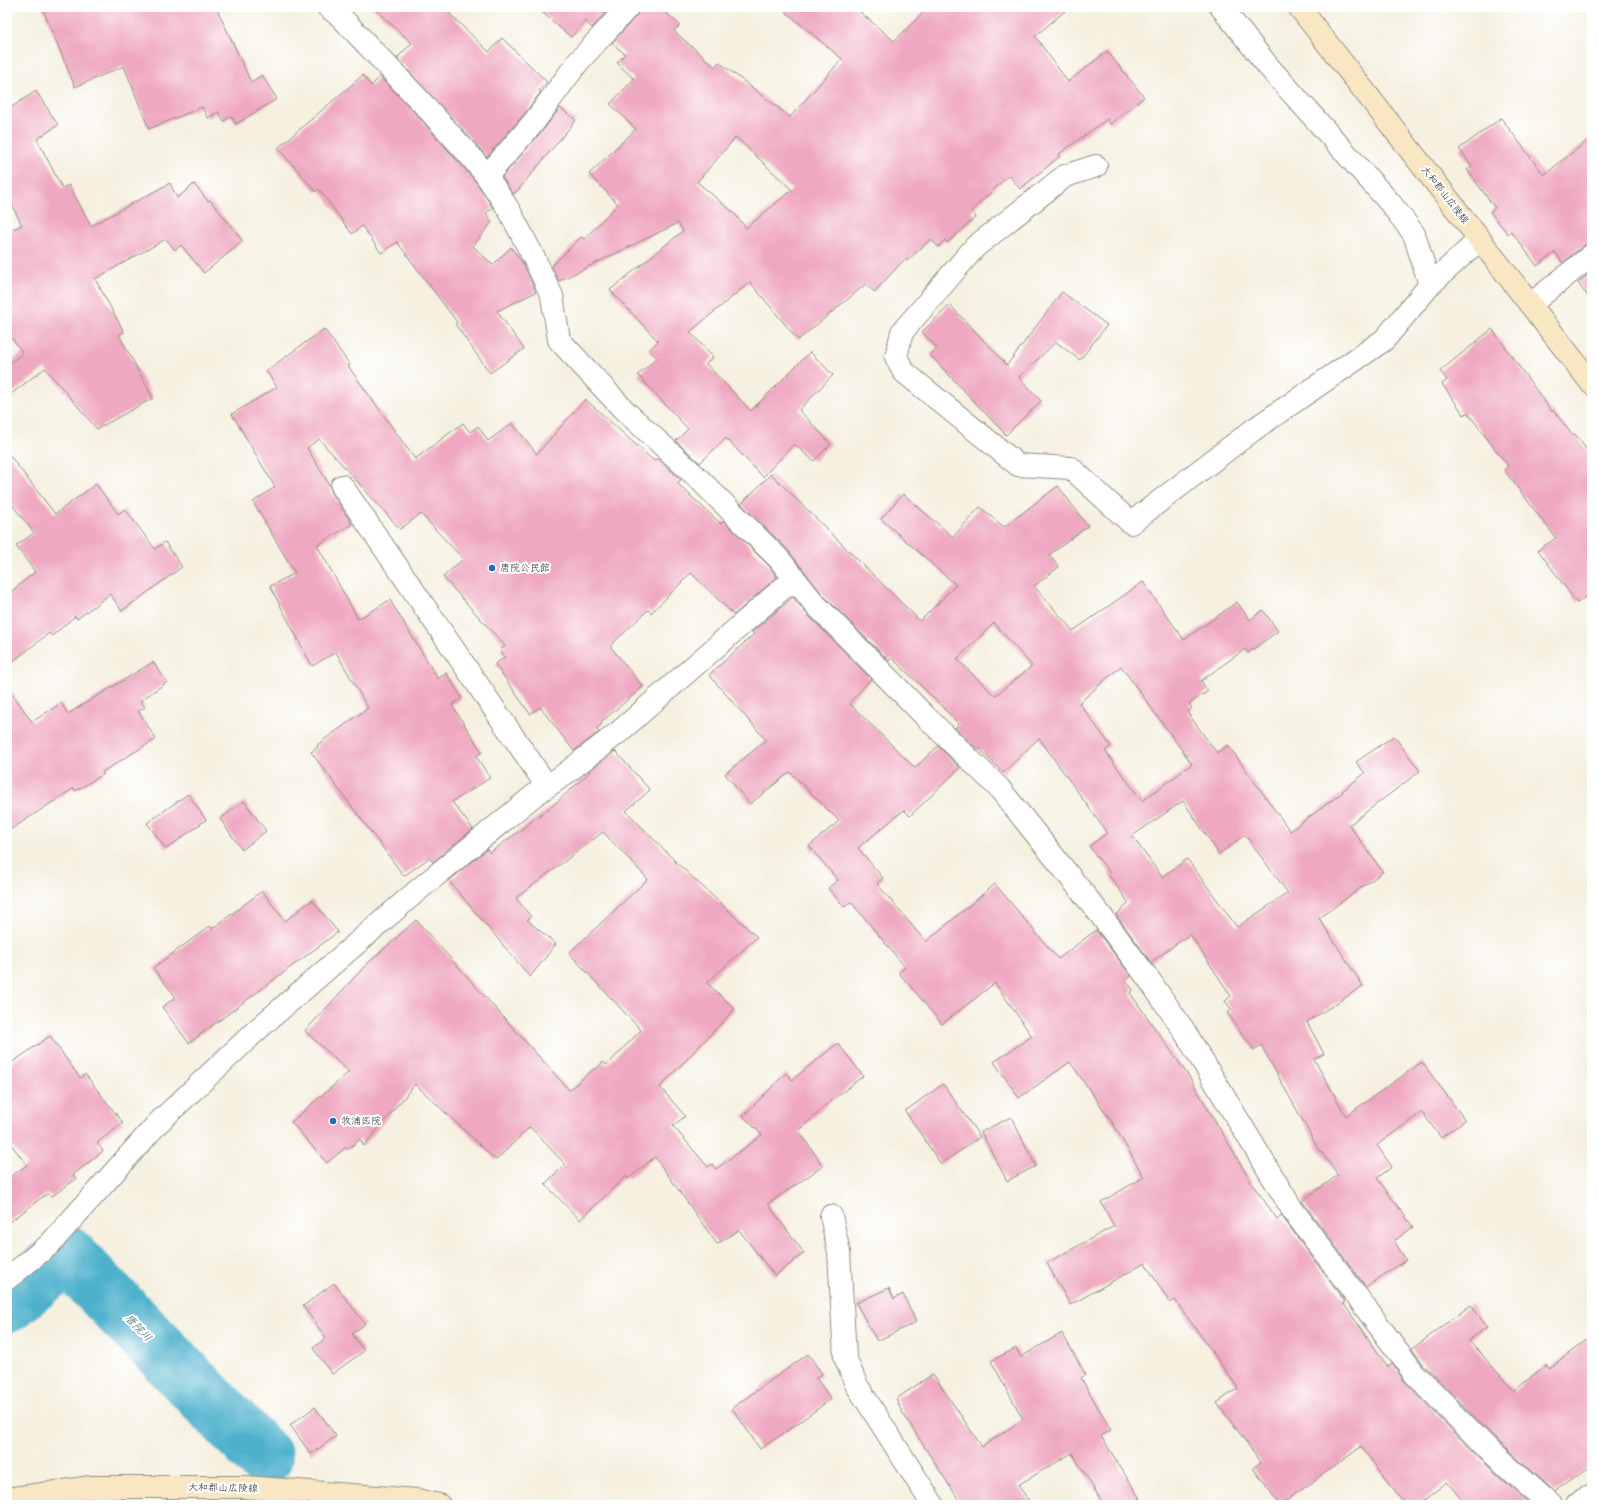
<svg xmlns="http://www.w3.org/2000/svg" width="1599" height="1512" font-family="Kalam,'Klee One',sans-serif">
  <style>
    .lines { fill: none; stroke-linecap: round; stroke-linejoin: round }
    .river { stroke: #4db1cc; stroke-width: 58 }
    .building { fill: #efa8c1; fill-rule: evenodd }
    .minor-casing { stroke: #908e85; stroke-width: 24 }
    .secondary-casing { stroke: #908e85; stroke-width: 24 }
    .minor { stroke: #fff; stroke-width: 22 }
    .secondary { stroke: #f9e7c3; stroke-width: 22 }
    .poi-dot { fill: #1f6fb2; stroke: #fff; stroke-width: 1.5 }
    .labels { text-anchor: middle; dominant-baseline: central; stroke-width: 4; stroke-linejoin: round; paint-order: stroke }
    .street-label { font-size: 10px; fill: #2b2b2b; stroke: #fff }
    .poi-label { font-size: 10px; fill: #2b2b2b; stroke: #fff; text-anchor: start }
    .water-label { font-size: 11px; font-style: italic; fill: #39616b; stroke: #fff }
  </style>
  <rect width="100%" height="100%" fill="#fff"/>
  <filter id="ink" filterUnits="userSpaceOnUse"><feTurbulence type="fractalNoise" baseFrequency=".025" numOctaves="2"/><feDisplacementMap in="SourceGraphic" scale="8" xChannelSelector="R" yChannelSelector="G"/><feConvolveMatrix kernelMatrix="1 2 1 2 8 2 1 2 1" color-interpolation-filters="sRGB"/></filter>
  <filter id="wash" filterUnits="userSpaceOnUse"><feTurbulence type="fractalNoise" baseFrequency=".012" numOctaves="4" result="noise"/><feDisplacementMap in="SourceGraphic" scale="16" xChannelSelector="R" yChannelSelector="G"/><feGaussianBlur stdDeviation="0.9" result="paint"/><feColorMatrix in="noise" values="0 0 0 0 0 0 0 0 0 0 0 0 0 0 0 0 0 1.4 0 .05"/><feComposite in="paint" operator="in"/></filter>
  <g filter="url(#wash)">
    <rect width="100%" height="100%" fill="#f5f0df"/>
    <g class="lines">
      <path class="river" d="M7,1304l60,-49 197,202"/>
    </g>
    <g id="blocks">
      <path class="building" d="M42,7h174l35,75 11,-7 15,24 -41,25 -5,-8 -7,5 -6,-9 -10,6 -6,-11 -53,22 -25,-63 -49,21z
        M372,7h71l46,45 13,-14 45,44 -8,9 2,1 -17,22 -37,43 -90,-99 15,-15z
        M536,7h75l-19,21 -7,-7 -14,16z
        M640,7h19l21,18 -6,6 41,36 4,-5 71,55 52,-58 -62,-52h74l40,34 35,-34h141l-35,29 33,46 39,-31 37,46 -34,27 -3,-5 -48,35 1,2 -40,33 -11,-14 -38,36 5,6 -29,26 -2,-3 -7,7 -7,-8 -24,22 -2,-2 -31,33 -8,-8 -68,56 -48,-58 -60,50 23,25 -7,7 45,47 59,-59 23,23 -34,35 32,34 -17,17 -20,-17 -31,33 -37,-39 -26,25 -24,-22 12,-12 -50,-54 19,-17 -8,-8 9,-9 -48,-51 73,-59 -5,-8 -119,58 -7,-15 29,-29 3,2 34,-35 -29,-30 47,-45 -26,-25 24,-25 -17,-16 8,-9 -13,-11 25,-28zM736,137l56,53 -46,38 -12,-15 -37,-31z
        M363,75l8,11 9,-9 37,38 59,67 17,26 -7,5 6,9 -19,24 20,19 18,-18 12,17 13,28 -39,19 27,38 -34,24 -35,-49 2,-2 -60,-80 -16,11 -19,-27 -10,8 -33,-45 -3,3 -38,-44z
        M36,91l22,34 -21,14 25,49 7,-3 22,41 79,-43 7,15 17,-14 14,17 2,-1 33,41 -39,32 -23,-28 -6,5 -9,-11 -71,40 29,53 -5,3 34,63 -56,31 -52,-61 -38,29v-32l16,-12 -16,-21v-100l15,-7 -15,-29v-86z
        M560,108l16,12 -58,70 -5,4 -11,-17 41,-47z
        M1501,118l43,57 48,-38v106l-8,2 -21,18 -8,-11 -18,14 -26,-35 -3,3 -18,-22 5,-4 -28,-38 5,-4 -13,-17z
        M1592,271v31l-14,-19z
        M1062,292l45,33 -27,35 -24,-18 -37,35 22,24 -35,34 -76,-80 7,-7 -15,-16 28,-27 57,60z
        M324,329l26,36 -2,1 67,93 48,-36 7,9 8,-6 10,15 24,-18 25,31 48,-55 69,62 3,-3 24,22 -4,3 44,41 3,-3 46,46 7,10 -43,38 -43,-42 -40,40 -3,-3 -38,36 33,41 -42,35 1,2 -6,5 3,3 -25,19 -34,-44 -10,7 -35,-50 10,-7 -5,-7 5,-4 -62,-69 20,-18 -42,-45 -21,15 -81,-90 -12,9 23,38 2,7 20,31 -35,21 41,74 32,-19 48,79 8,-6 16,25 -10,7 30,47 -6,4 14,22 -38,24 21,27 -40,33 -4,-4 -25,18 -93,-124 7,-5 -1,-2 51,-37 -32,-56 -24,14 -42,-80 25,-13 -42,-71 22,-15 -43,-73 45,-27 -11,-16z
        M1492,329l60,83 1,-2 20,26 2,-2 17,23v135l-15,11 -39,-53 18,-12 -52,-68 4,-4 -41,-54 -3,3 -22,-31 5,-4 -7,-9z
        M7,452l48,62 41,-30 22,30 7,-5 30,40 10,-7 17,25 -60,44 -12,-17 -33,25 -2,-3 -23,20 -3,-3 -42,33v-71l28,-23 -19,-26 18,-13 -27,-35z
        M771,474l149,147 36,-36 -75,-66 22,-25 50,43 27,-30 24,20 54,-41 30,40 -39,29 10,12 -25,19 39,45 70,-49 41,58 53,-38 13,18 13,-10 15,21 -30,22 -3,-4 -44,32 7,10 -19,13 3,4 -5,4 30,41 11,-8 62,86 53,-39 -1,-1 23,-18 -9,-11 38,-26 26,35 -71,54 34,47 -64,46 44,68 -56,36 17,32 -10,5 32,57 76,-54 43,58 -24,18 -19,-26 -45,33 15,22 -15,11 36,49 -19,14 12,19 -40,27 -64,-86 36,-26 -22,-30 -55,-100 -7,5 -27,-37 5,-3 -7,-9 6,-5 -41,-62 -39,28 -35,-47 13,-12 -21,-29 2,-1 -21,-27 18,-13 -68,-95 -36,35 -24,-25 -1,2 -23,-22 4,-4 -15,-15h1l-53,-51 -3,3 -66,-66 -35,-45 -47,-46zM994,623l38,43 -37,30 -38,-37zM1121,666l71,98 -50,37 -37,-50 6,-5 -32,-43zM1183,801l36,53 26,-19 43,58 -51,34 -50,-68 -25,18 -30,-41z
        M793,597l12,15 66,67 -22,24 66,65 23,-22 22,22 -50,48 -6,-6 -46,38 25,30 -6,6 49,58 69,-58 63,75 38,-29 35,46 -5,4 7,10 -3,3 60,85 61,104 26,37 4,-4 64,87 -2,1 45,64 4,-3 13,18 74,76 52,47h-65l-19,-23 -29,23h-12l-45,-58 -81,58 -27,-37 8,-6 -44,-59 21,-15 -63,-88 -5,3 -25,-40 -75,42 -23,-42 67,-37 -13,-24 43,-25 -32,-55 -42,-60 -51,36 -25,-36 38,-26 -37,-53 -53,41 -43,-51 6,-6 -54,-65 -7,5 -16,-19 10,-8 -29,-34 30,-25 -49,-49 -40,32 -25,-30 41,-34 -57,-65 45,-41 -2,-2z
        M153,662l14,20 -27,19 5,6 -7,4 18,28 -54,33 2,2 -29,17 -1,-3 -67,44v-146l25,36 29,-19 7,11z
        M615,751l35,39 -24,21 51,52 80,74 -50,46 28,26 -75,78 25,29 -12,10 35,41 4,-3 4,5 46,-34 -19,-19 43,-43 6,7 46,-37 25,33 -37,29 -27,26 24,35 -55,38 36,49 -29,23 -36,-46 -22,14 -62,-87 -27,22 -2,-3 -46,44 -35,-36 20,-20 -35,-37 -34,33 -81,-76 -51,62 -4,-7 -13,11 -1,-3 -19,16 -36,-41 58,-50 -44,-41 60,-65 51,-46 153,170 26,-22 1,1 7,-7 4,3 34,-35 -72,-77 79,-74 -45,-47 -87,66 15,19 -4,3 29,24 -26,33 -81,-96 38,-32 3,4 67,-51 33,-30 -1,-1z
        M188,794l18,26 -40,29 -19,-26z
        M244,801l22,30 -24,19 -22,-31z
        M262,891l23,30 27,-21 26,32 -149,111 -27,-36 14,-10 -23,-29 57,-42 2,3z
        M50,1036l30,42 5,-4 38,49 -26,20 6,8 -30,24 3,4 -25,18 -3,-4 -41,31v-45l20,-14 -20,-26v-73z
        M943,1084l37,53 -39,27 -36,-53z
        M1011,1117l25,49 -29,15 -26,-49z
        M334,1283l31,41 -13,10 12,17 -32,23 -19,-26 13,-10 -23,-32z
        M889,1288l5,11 9,-5 13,28 -39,19 -21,-38z
        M1471,1305l16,22 -18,13 45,51 33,-27 2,4 43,-32v128l-38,28 -57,-52 -73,-75 -12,-16z
        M1062,1333l24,42 -5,3 30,52 -10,6 43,69h-40l-32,-52 -54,32 14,20h-70l-60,-93 -6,-13 37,-25 49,73 41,-28 -32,-58 25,-13 5,9z
        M808,1354l14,20 -6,4 15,21 -37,27 -34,23 -28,-41z
        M315,1407l21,29 -25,18 -21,-29z"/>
    </g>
  </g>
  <g filter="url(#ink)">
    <use href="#blocks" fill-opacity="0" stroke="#908e85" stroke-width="1"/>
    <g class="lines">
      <g class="minor-casing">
        <path id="minor" d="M328,7l13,10 85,90 46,51 14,17 23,35 26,50 17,36 7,44 66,71 74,68 80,80 35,44 111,113 74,72 100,125 51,68 33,48 109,180 122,164 74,76 62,56
          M1221,7l47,59 123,138 23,30 16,51
          M1096,166l-31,10 -90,71 -73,85 -6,25 8,15 114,93 53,3 60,55 122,-93 131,-90 46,-55 50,-46
          M486,175l6,-5 42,-48 44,-60 50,-55
          M1531,304l61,-49
          M342,486l205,300
          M831,1216l8,36 6,105 11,27 77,121
          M7,1279l42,-34 109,-122 101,-95 159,-138 119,-97 24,-16 58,-45 163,-143 13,-9
          M1577,1505l15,-11"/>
      </g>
      <g class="secondary-casing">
        <path id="secondary" d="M1299,7l293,377
          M7,1499l84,-12h155l171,13 22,5"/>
      </g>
      <use href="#minor" class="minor"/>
      <use href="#secondary" class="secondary"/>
    </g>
  </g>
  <g class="poi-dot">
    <circle cx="492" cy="568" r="4"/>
    <circle cx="333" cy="1121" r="4"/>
  </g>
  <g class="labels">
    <g class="street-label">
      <text transform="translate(1445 195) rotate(52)">大和郡山広陵線</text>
      <text transform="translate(223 1488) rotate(1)">大和郡山広陵線</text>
    </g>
    <g class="poi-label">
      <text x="500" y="568">唐院公民館</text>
      <text x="341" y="1121">牧浦医院</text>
    </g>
    <g class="water-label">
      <text transform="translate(138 1328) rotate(46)">唐院川</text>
    </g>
  </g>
  <rect width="1599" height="1512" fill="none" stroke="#fff" stroke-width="24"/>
</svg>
